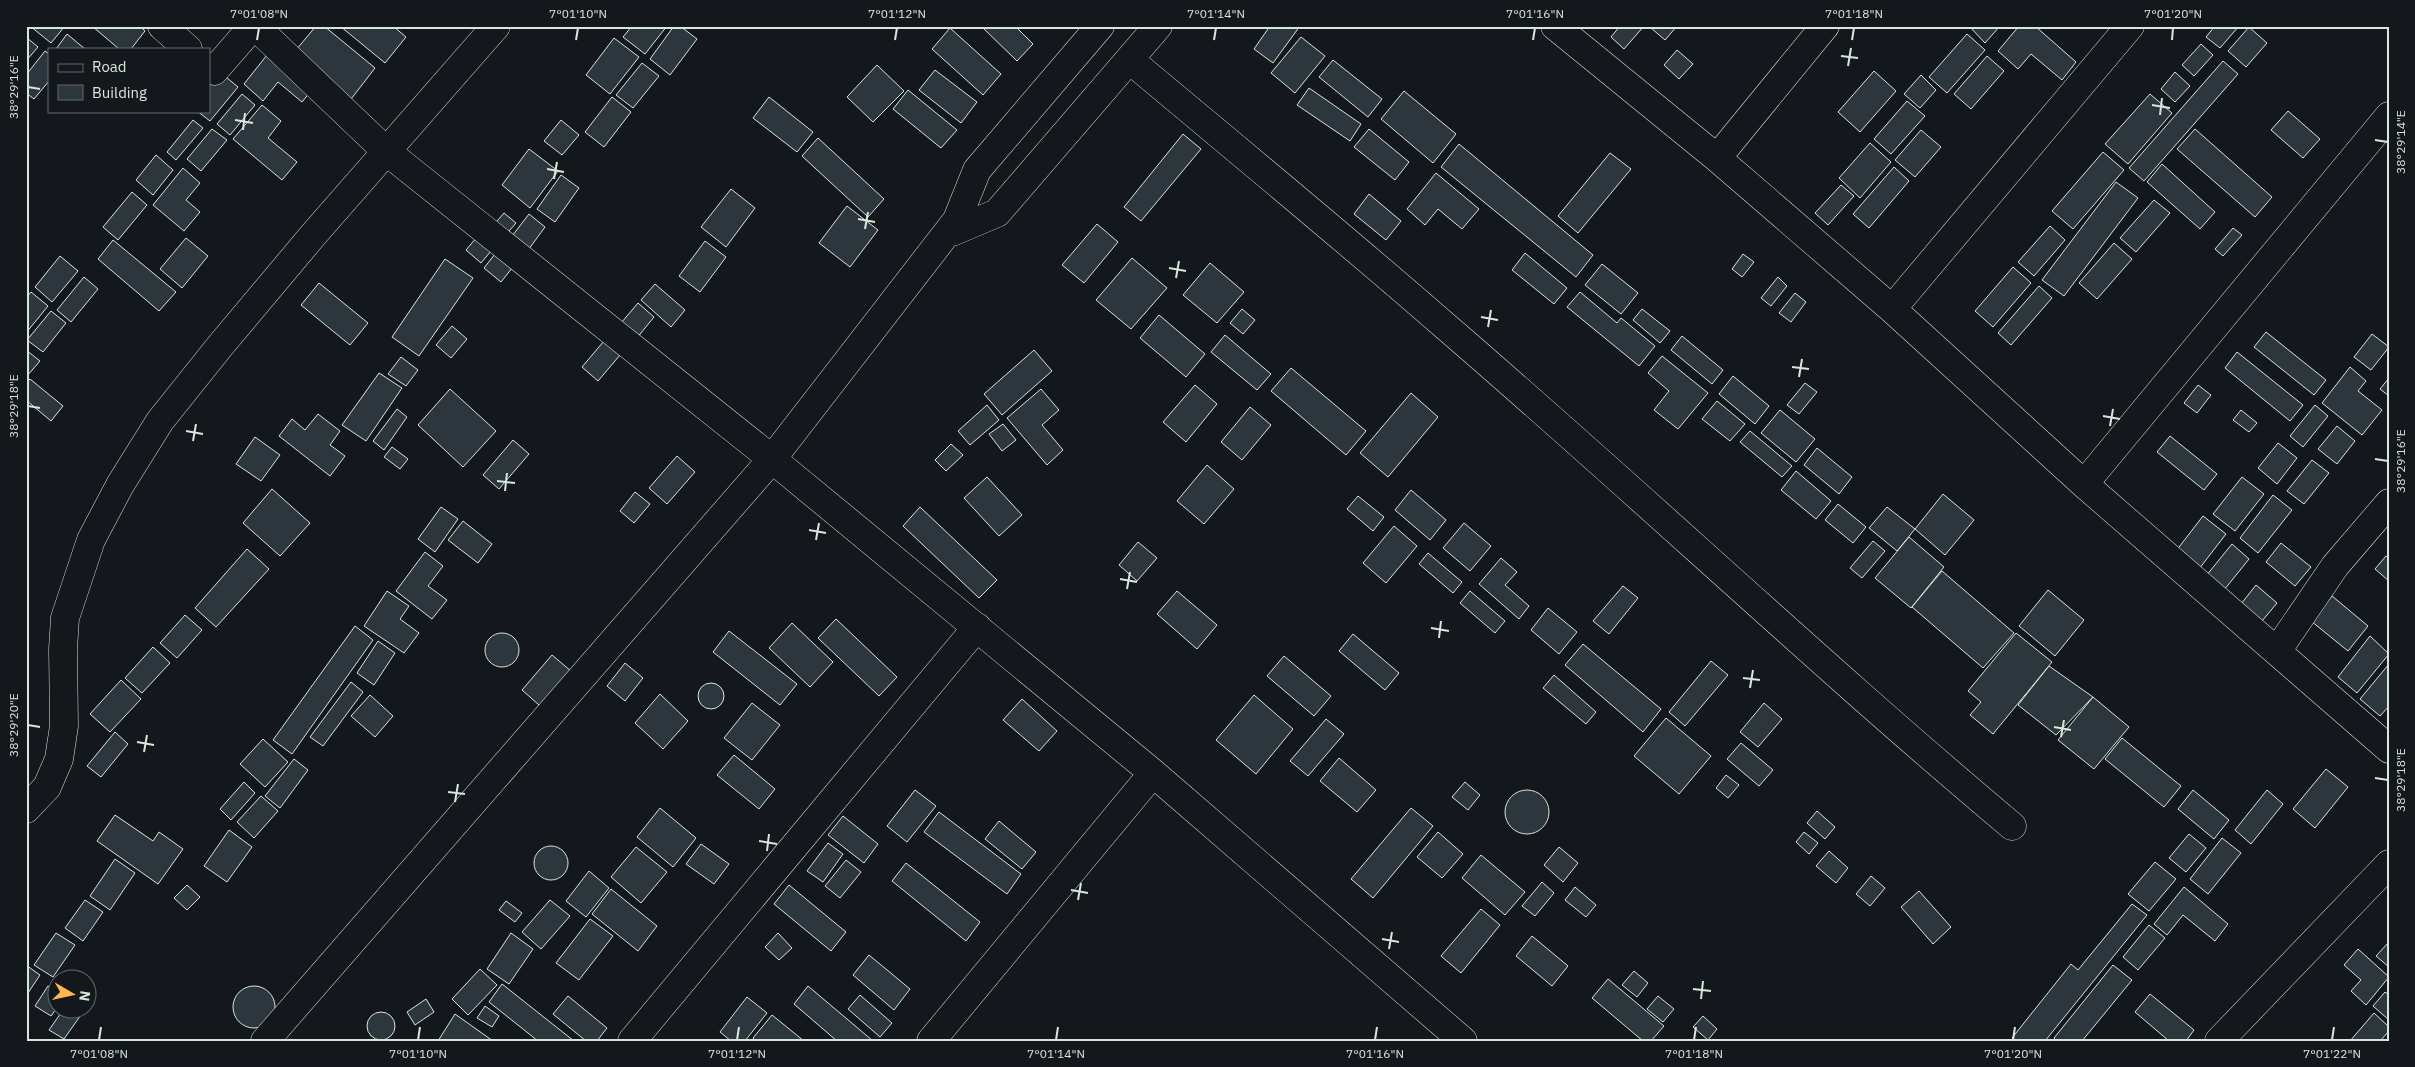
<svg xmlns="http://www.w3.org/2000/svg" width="2415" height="1067" font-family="'IBM Plex Sans',sans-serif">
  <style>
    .building { fill: #2c363c; stroke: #d8e6dc }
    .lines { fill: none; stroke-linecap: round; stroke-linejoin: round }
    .minor-casing { stroke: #d8e6dc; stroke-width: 29 }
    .tertiary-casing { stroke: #d8e6dc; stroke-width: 29 }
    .minor { stroke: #14181c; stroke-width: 28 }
    .tertiary { stroke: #14181c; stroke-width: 28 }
    .ticks { fill: none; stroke: #d8e6dc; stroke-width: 2 }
    .neatline { fill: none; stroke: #d8e6dc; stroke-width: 2 }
    .ticks-label { font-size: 12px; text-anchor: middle; fill: #d8e6dc }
  </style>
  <rect width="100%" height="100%" fill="#14181c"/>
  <path class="building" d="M30,26h35l-14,17z
    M92,26h48l5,5 -14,18h-12z
    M316,26h8l51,42 -27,35 -57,-47z
    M340,26h53l13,11 -21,26z
    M632,26h35l-22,28 -22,-17z
    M674,26h6l17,13 -27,36 -20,-16z
    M981,26h34l18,18 -16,17z
    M1270,26h30l-27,37 -19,-14z
    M1620,26h24l-20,23 -13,-12z
    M1653,26h24l-12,14 -14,-12z
    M1969,26h31l-15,17z
    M2019,26h16l41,36 -14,18 -31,-26 -13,15 -20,-18z
    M2215,26h24l-19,22 -14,-11z
    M2249,27l18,16 -21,24 -18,-16z
    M950,28l51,46 -18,21 -51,-46z
    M67,34l18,15h-29z
    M1967,34l18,16 -38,43 -18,-16z
    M26,37l12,10 -12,14z
    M1301,37l24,19 -30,37 -24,-20z
    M614,38l25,19 -29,37 -24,-19z
    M2201,44l12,11 -19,21 -12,-11z
    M271,50l44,36 -13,16 -24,-20 -15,19 -19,-17z
    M1677,50l16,14 -14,15 -15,-14z
    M45,51l4,3v27l-15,18 -8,-6v-18z
    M1987,56l17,15 -33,38 -17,-15z
    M1333,60l49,39 -14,18 -49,-40z
    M2223,61l15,13 -94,107 -15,-13z
    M209,63l29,24 -28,34 -13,-10h12z
    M642,63l17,13 -26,32 -17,-13z
    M877,65l27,26 -31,31 -26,-25z
    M935,70l42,32 -16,21 -42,-33z
    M1874,71l22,20 -36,41 -22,-20z
    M2175,72l15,14 -15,16 -14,-13z
    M1921,75l15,15 -16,18 -16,-14z
    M1309,88l52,36 -11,17 -53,-36z
    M908,90l49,40 -16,18 -48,-39z
    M1404,91l52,43 -23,29 -52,-44z
    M242,94l13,11 -25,30 -13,-11z
    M2150,94l22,19 -44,51 -23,-20z
    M612,97l19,15 -27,35 -19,-15z
    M769,97l44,35 -16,20 -44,-34z
    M1907,101l18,15 -34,38 -17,-15z
    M262,105l19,16 -13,17 29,24 -15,18 -49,-41z
    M2288,111l32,28 -17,19 -32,-28z
    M193,120l10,8 -27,32 -9,-8z
    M561,120l18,15 -17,20 -18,-14z
    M212,129l15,11 -26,31 -14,-12z
    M1369,129l40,33 -14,18 -41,-33z
    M2195,129l77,68 -17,20 -78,-68z
    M1921,130l20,17 -26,30 -20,-17z
    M1183,134l18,15 -60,72 -17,-14z
    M818,138l66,61 -16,18 -66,-61z
    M1870,143l21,19 -31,36 -21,-20z
    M1459,144l134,111 -17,22 -135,-110z
    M529,149l29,22 -28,37 -28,-23z
    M2103,152l21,18 -51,59 -21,-18z
    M1610,153l21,16 -53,64 -20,-17z
    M156,155l17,15 -20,25 -17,-15z
    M2162,164l53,48 -15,17 -53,-47z
    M1894,167l15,14 -40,47 -16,-14z
    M183,168l17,15 -14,17 14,12 -16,19 -31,-26z
    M1436,173l43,36 -17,20 -24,-20 -13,16 -18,-16z
    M561,175l18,13 -24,34 -18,-13z
    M2116,182l22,16 -74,98 -22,-16z
    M1841,185l13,11 -26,29 -13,-12z
    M731,189l24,19 -29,39 -25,-20z
    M132,192l15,13 -29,35 -15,-13z
    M1369,194l32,27 -15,19 -32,-26z
    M2154,200l16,13 -34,39 -16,-14z
    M847,206l31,24 -28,37 -31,-24z
    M504,213l12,10 -13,15 -12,-10z
    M529,214l16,13 -22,30 -17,-13z
    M1097,224l21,18 -34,41 -22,-18z
    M2050,226l15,14 -31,36 -16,-14z
    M2233,228l9,7 -19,21 -8,-7z
    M482,231l15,13 -16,19 -15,-13z
    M186,238l22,18 -26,32 -22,-19z
    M113,240l63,52 -17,19 -61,-52z
    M705,241l21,16 -26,35 -21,-16z
    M2114,243l18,16 -35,40 -18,-16z
    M499,249l17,14 -15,19 -17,-14z
    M1525,253l42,35 -13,16 -42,-34z
    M1743,254l11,8 -12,15 -10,-8z
    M60,256l18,15 -26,31 -17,-15z
    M1132,258l35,30 -36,41 -35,-29z
    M445,259l28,19 -54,78 -27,-19z
    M1210,263l34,29 -27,31 -34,-28z
    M1602,264l36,29 -17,21 -36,-29z
    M2013,267l18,16 -38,44 -18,-16z
    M84,277l14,12 -27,33 -14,-12z
    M1778,277l9,9 -16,20 -10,-8z
    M319,283l49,40 -18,22 -49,-40z
    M655,284l30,26 -14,17 -30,-27z
    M2039,286l13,12 -41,47 -13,-12z
    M31,292l17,14 -22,27v-35z
    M1580,292l37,31 4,-5 34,28 -16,20 -72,-59z
    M1795,293l11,9 -15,20 -12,-9z
    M638,303l16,14 -27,33 -17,-14z
    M1242,309l13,11 -12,14 -13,-11z
    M1642,309l28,22 -10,12 -27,-23z
    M51,311l15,12 -23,29 -16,-12z
    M1159,315l46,39 -19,23 -46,-39z
    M452,326l15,13 -16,19 -15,-13z
    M2266,332l60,48 -12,15 -60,-48z
    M2372,334l17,13 -18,23 -17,-13z
    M1225,335l46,39 -14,16 -46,-38z
    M1682,336l41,34 -11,14 -41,-34z
    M604,341l16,14 -22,26 -16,-14z
    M26,350l14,11 -14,16z
    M1034,350l18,21 -50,44 -18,-21z
    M2237,352l66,53 -13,16 -65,-53z
    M1662,356l46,37 -30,36 -24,-19 15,-19 -21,-18z
    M401,357l17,13 -12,16 -18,-12z
    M2350,367l16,14 -8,10 24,19 -20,25 -40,-32z
    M1291,368l75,63 -20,24 -75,-64z
    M379,373l23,15 -36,53 -24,-16z
    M1733,376l36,30 -14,18 -36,-30z
    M2389,378v18l-9,-7z
    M30,379l33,27 -12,15 -25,-21v-16z
    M1805,383l12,9 -18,22 -12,-9z
    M1195,385l22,19 -31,38 -23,-20z
    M2198,385l13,10 -14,18 -13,-10z
    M450,389l46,42 -33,36 -45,-42z
    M1041,389l18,21 -17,15 21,25 -16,15 -40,-47z
    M1411,393l27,24 -50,60 -28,-24z
    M1717,401l28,23 -15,17 -28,-22z
    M987,405l12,15 -29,25 -12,-14z
    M2315,405l13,11 -25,31 -13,-11z
    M1250,407l21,18 -29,35 -21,-18z
    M397,409l10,8 -23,33 -11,-9z
    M1780,410l35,29 -19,23 -35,-29z
    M2241,410l16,13 -8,9 -16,-12z
    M318,414l22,17 -10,14 15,11 -15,20 -51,-40 13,-17 13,11z
    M1003,424l13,16 -14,11 -13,-17z
    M2337,426l18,15 -18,23 -19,-15z
    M1750,431l42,35 -10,11 -42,-35z
    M2170,436l47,38 -13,16 -47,-38z
    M255,437l25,18 -19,26 -25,-17z
    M513,440l16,14 -30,35 -16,-14z
    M2278,443l19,15 -20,26 -19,-16z
    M951,444l12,11 -17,16 -11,-11z
    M392,447l16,12 -8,10 -16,-12z
    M1817,448l35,29 -13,17 -35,-29z
    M677,456l18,16 -28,32 -18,-16z
    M2312,460l17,13 -25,31 -17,-13z
    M1207,465l27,24 -30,35 -27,-23z
    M1796,471l35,30 -15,18 -35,-29z
    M987,477l35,38 -23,21 -35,-38z
    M2242,477l22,17 -29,37 -22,-17z
    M272,489l38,34 -30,33 -37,-33z
    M1411,490l35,30 -16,20 -35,-30z
    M635,492l15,12 -16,19 -14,-12z
    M1943,494l31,26 -29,35 -30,-26z
    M2273,495l19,15 -34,43 -18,-15z
    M1358,496l26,21 -11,14 -26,-22z
    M1838,504l28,23 -13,16 -28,-23z
    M441,507l17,12 -23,33 -17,-13z
    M920,507l77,73 -18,18 -76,-72z
    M1887,507l28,22 -18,22 -28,-23z
    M2203,516l23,18 -27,35 -23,-18z
    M463,521l29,23 -14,19 -30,-23z
    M1464,523l27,23 -21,25 -27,-23z
    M1394,526l23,20 -31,37 -23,-20z
    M1909,537l35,30 -33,41 -36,-30z
    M1873,541l12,10 -23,27 -12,-10z
    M1138,542l19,16 -20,23 -18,-16z
    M2281,543l30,24 -16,19 -29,-24z
    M2232,544l17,15 -25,31 -18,-14z
    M247,549l22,20 -53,58 -21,-19z
    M425,552l18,14 -15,20 19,14 -15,19 -36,-28z
    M1428,553l34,29 -9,11 -34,-29z
    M2386,556l3,2v23l-14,-12z
    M1501,558l16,14 -12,13 24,21 -10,13 -40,-35z
    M1942,571l72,62 -31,35 -71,-61z
    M2256,585l21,18 -15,18 -21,-17z
    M1623,586l15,12 -29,36 -16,-13z
    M2048,590l36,30 -29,36 -36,-30z
    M387,591l22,15 -9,13 19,14 -15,20 -40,-27z
    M1177,591l40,34 -20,24 -40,-35z
    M1470,591l35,30 -10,12 -35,-30z
    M2332,596l36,30 -20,25 -37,-30z
    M1548,608l29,24 -18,22 -28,-24z
    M185,615l17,15 -25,28 -17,-15z
    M836,619l61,58 -18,19 -61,-58z
    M792,623l41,39 -23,25 -41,-39z
    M355,626l18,14 -81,114 -19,-14z
    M729,631l68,53 -17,21 -67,-53z
    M485 650a17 17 0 1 1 34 0a17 17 0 1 1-34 0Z
    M2016,633l36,29 -59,72 -23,-19 11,-13 -13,-11z
    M1353,634l46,39 -14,17 -46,-39z
    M2370,636l19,18 -32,39 -19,-16z
    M378,641l17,12 -21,32 -17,-12z
    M1583,644l78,65 -18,23 -78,-67z
    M153,647l17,16 -28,30 -17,-15z
    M552,655l26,22 -31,35 -25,-22z
    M1284,656l47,40 -17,20 -47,-40z
    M1711,661l17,14 -43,51 -16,-14z
    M625,663l18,15 -18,23 -18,-15z
    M2389,664v42l-9,10 -20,-17z
    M2049,666l44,31 -37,38 -38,-30z
    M1554,675l42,37 -10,12 -43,-36z
    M121,680l20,19 -31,33 -20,-18z
    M351,682l12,10 -40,54 -13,-9z
    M698 696a13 13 0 1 1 26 0a13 13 0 1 1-26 0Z
    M660,694l28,27 -25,28 -28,-26z
    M370,695l23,21 -18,21 -24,-21z
    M1254,695l39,34 -37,45 -40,-34z
    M2093,697l36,30 -35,42 -36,-29z
    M1022,699l35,32 -18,20 -36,-31z
    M752,703l28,22 -28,35 -28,-22z
    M1764,703l18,16 -24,28 -18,-15z
    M1666,718l45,38 -32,38 -45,-38z
    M1326,719l18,15 -36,42 -18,-15z
    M115,732l13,12 -27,33 -14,-11z
    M2122,738l59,48 -17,21 -59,-48z
    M263,739l25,23 -23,25 -25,-23z
    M1741,743l32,27 -14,16 -32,-27z
    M734,755l41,34 -16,20 -42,-34z
    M1339,758l37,32 -19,22 -37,-31z
    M294,759l14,11 -28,38 -15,-12z
    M2326,769l22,18 -33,41 -22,-19z
    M1726,775l13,10 -11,13 -12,-10z
    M244,782l11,11 -24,27 -11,-11z
    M1465,782l15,13 -12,15 -16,-13z
    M1505 812a22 22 0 1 1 44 0a22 22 0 1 1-44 0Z
    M915,790l21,16 -29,36 -20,-16z
    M2193,790l36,30 -15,19 -36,-30z
    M2267,790l16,14 -32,40 -16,-14z
    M261,796l17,15 -24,27 -17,-16z
    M660,808l36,30 -23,29 -36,-30z
    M1411,808l22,18 -60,72 -22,-19z
    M1817,811l18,16 -10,12 -18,-16z
    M939,812l82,62 -14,20 -83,-62z
    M115,815l38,26 6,-9 24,17 -25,35 -61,-43z
    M843,816l35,28 -14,19 -36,-28z
    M999,821l37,31 -14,17 -37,-30z
    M229,830l23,17 -25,35 -23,-16z
    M1438,832l25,22 -21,24 -25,-21z
    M1804,832l14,11 -9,11 -13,-12z
    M2189,834l17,14 -20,24 -17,-14z
    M2222,838l19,15 -33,41 -18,-15z
    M828,843l15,11 -20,28 -16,-11z
    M701,844l28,20 -15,20 -28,-20z
    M534 863a17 17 0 1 1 34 0a17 17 0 1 1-34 0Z
    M636,847l31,25 -26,31 -30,-26z
    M1559,847l19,16 -15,19 -19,-17z
    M1829,851l19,17 -12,15 -20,-17z
    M1481,855l44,37 -20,23 -43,-37z
    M115,859l20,14 -25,37 -20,-14z
    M846,860l15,12 -21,26 -15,-12z
    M2155,862l21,17 -27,32 -21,-17z
    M906,863l74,59 -14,19 -74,-60z
    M589,871l20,17 -23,29 -20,-16z
    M1871,876l14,12 -15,18 -14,-12z
    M1542,882l12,11 -19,23 -13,-10z
    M187,885l13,12 -13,13 -13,-12z
    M789,885l57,47 -15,19 -57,-47z
    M1575,887l21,18 -10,12 -21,-17z
    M2184,887l44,37 -13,17 -32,-26 -16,20 -13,-11z
    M611,889l46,37 -19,25 -46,-37z
    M1919,891l32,36 -18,17 -32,-37z
    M85,900l18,12 -20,29 -18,-13z
    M550,900l20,16 -29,33 -19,-17z
    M506,901l16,12 -7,9 -16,-12z
    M2132,904l15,11 -102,126h-29l-4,-3 59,-74 7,6z
    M1481,909l19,16 -39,48 -20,-17z
    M590,919l23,17 -34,44 -23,-17z
    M2149,925l16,13 -27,32 -15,-13z
    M56,933l19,12 -22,32 -19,-12z
    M511,933l22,16 -24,35 -22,-15z
    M778,933l14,15 -13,12 -14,-13z
    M1532,936l36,30 -16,20 -36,-30z
    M2389,942v25l-13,-11z
    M2358,949l31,28 -23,28 -15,-14 10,-11 -17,-15z
    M869,955l41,34 -16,21 -41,-35z
    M26,965l14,10 -14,21z
    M2113,965l19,15 -50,61h-25l-3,-3z
    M480,969l17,16 -29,30 -16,-16z
    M1634,971l14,12 -11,14 -15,-12z
    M1608,979l56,47 -13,15h-8l-51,-43z
    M502,984l72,57h-36l-49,-39z
    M48,986l10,6v14l-7,10 -16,-10z
    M808,986l65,55h-36l-43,-37z
    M233 1007a21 21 0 1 1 42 0a21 21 0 1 1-42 0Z
    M2385,992l4,3v25l-16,-14z
    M2150,994l44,36 -8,11h-17l-34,-29z
    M860,995l32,28 -12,14 -32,-28z
    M568,996l39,32 -10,13h-11l-33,-27z
    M1658,996l16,13 -11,13 -16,-13z
    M747,997l20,16 -22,28h-14l-11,-9z
    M426,999l8,13 -19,13 -8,-13z
    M485,1006l14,10 -7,11 -15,-9z
    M63,1010h17l3,2 -19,27 -15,-9z
    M367 1026a14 14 0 1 1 28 0a14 14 0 1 1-28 0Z
    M2374,1013l15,14v4l-9,10h-30z
    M455,1014l38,27h-55z
    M772,1015l32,26h-48l-3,-3z
    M1703,1016l14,13 -9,11 -15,-13z"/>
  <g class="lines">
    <g class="minor-casing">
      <path id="minor" d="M162,26l26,23
        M255,26l131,125 386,308 381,314 310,268
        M1555,26l162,132 175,151 192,175 305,265
        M1130,60c105,88 211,175 314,265 192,165 375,339 568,501
        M209,67l5,4 39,-45
        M1717,158l108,-132
        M1892,309l238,-283
        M2084,484l305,-368
        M2277,651l58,-85 54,-63
        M26,809l21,-22 12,-28 5,-33 -1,-77 2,-31 26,-78 29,-55 40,-64 60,-75 94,-112 182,-208
        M632,1041l345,-414
        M931,1041l222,-268
        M2219,1041l170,-177"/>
    </g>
    <g class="tertiary-casing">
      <path id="tertiary" d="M952,232l45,-19 161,-187
        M952,232l25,-62 123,-144
        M265,1041l507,-582 184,-238"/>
    </g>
    <use href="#minor" class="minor"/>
    <use href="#tertiary" class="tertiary"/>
  </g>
  <path class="ticks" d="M257,40l2,-12M576,40l2,-12M895,40l2,-12M1214,40l2,-12M1533,40l2,-12M1852,40l2,-12M2172,40l1,-12M1841,56l17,2M1848,66l3,-18M28,87l12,2M2152,105l18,3M2160,115l2,-17M235,120l18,3M243,130l2,-17M2375,140l13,2M547,169l17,3M554,179l3,-17M858,219l17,3M865,229l3,-17M1169,268l17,3M1176,278l3,-17M1481,317l17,3M1488,327l3,-17M1792,367l17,2M1799,377l3,-18M28,406l12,2M2103,416l17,3M2110,426l3,-17M186,431l17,3M193,441l3,-17M2375,459l13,2M497,481l18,2M505,491l2,-18M809,530l17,3M816,540l3,-17M1120,579l17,3M1127,589l3,-17M1431,628l18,3M1439,638l2,-17M1743,678l17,2M1750,688l3,-18M28,725l12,2M2054,727l17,3M2061,737l3,-17M137,742l17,3M144,752l3,-17M2375,778l13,2M448,792l17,2M455,802l3,-18M759,841l18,3M767,851l2,-17M1071,890l17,3M1078,900l3,-17M1382,939l17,3M1389,949l3,-17M1693,989l18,2M1701,999l2,-18M99,1040l2,-13M418,1040l2,-13M737,1040l2,-13M1056,1040l2,-13M1375,1040l2,-13M1694,1040l2,-13M2013,1040l2,-13M2332,1040l2,-13"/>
  <rect width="2415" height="1067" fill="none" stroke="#14181c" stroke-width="55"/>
  <rect x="48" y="48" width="162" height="65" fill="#14181c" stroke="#626a69"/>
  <rect x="58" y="64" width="25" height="8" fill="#14181c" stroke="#626a69"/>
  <text x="92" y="72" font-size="15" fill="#d8e6dc">Road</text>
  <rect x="58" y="85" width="25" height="15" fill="#2c363c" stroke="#626a69"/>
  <text x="92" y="98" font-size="15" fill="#d8e6dc">Building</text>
  <g transform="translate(72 994) rotate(99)"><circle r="24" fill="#14181c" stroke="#626a69"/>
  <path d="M0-4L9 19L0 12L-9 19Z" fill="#ffb74d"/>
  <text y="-8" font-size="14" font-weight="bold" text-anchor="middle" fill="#d8e6dc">N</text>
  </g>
  <rect x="28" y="28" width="2360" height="1012" class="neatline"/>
  <g class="ticks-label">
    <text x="259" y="18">7°01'08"N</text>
    <text x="578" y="18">7°01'10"N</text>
    <text x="897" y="18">7°01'12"N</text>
    <text x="1216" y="18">7°01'14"N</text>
    <text x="1535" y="18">7°01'16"N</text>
    <text x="1854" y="18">7°01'18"N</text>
    <text x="2173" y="18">7°01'20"N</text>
    <text transform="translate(14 87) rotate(-90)" y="4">38°29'16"E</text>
    <text transform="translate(2401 142) rotate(-90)" y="4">38°29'14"E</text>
    <text transform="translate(14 406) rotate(-90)" y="4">38°29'18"E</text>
    <text transform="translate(2401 461) rotate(-90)" y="4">38°29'16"E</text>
    <text transform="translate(14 725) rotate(-90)" y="4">38°29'20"E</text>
    <text transform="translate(2401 780) rotate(-90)" y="4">38°29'18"E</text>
    <text x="99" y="1058">7°01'08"N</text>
    <text x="418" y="1058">7°01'10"N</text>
    <text x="737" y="1058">7°01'12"N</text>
    <text x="1056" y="1058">7°01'14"N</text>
    <text x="1375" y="1058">7°01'16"N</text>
    <text x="1694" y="1058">7°01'18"N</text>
    <text x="2013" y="1058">7°01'20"N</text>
    <text x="2332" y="1058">7°01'22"N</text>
  </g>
</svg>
